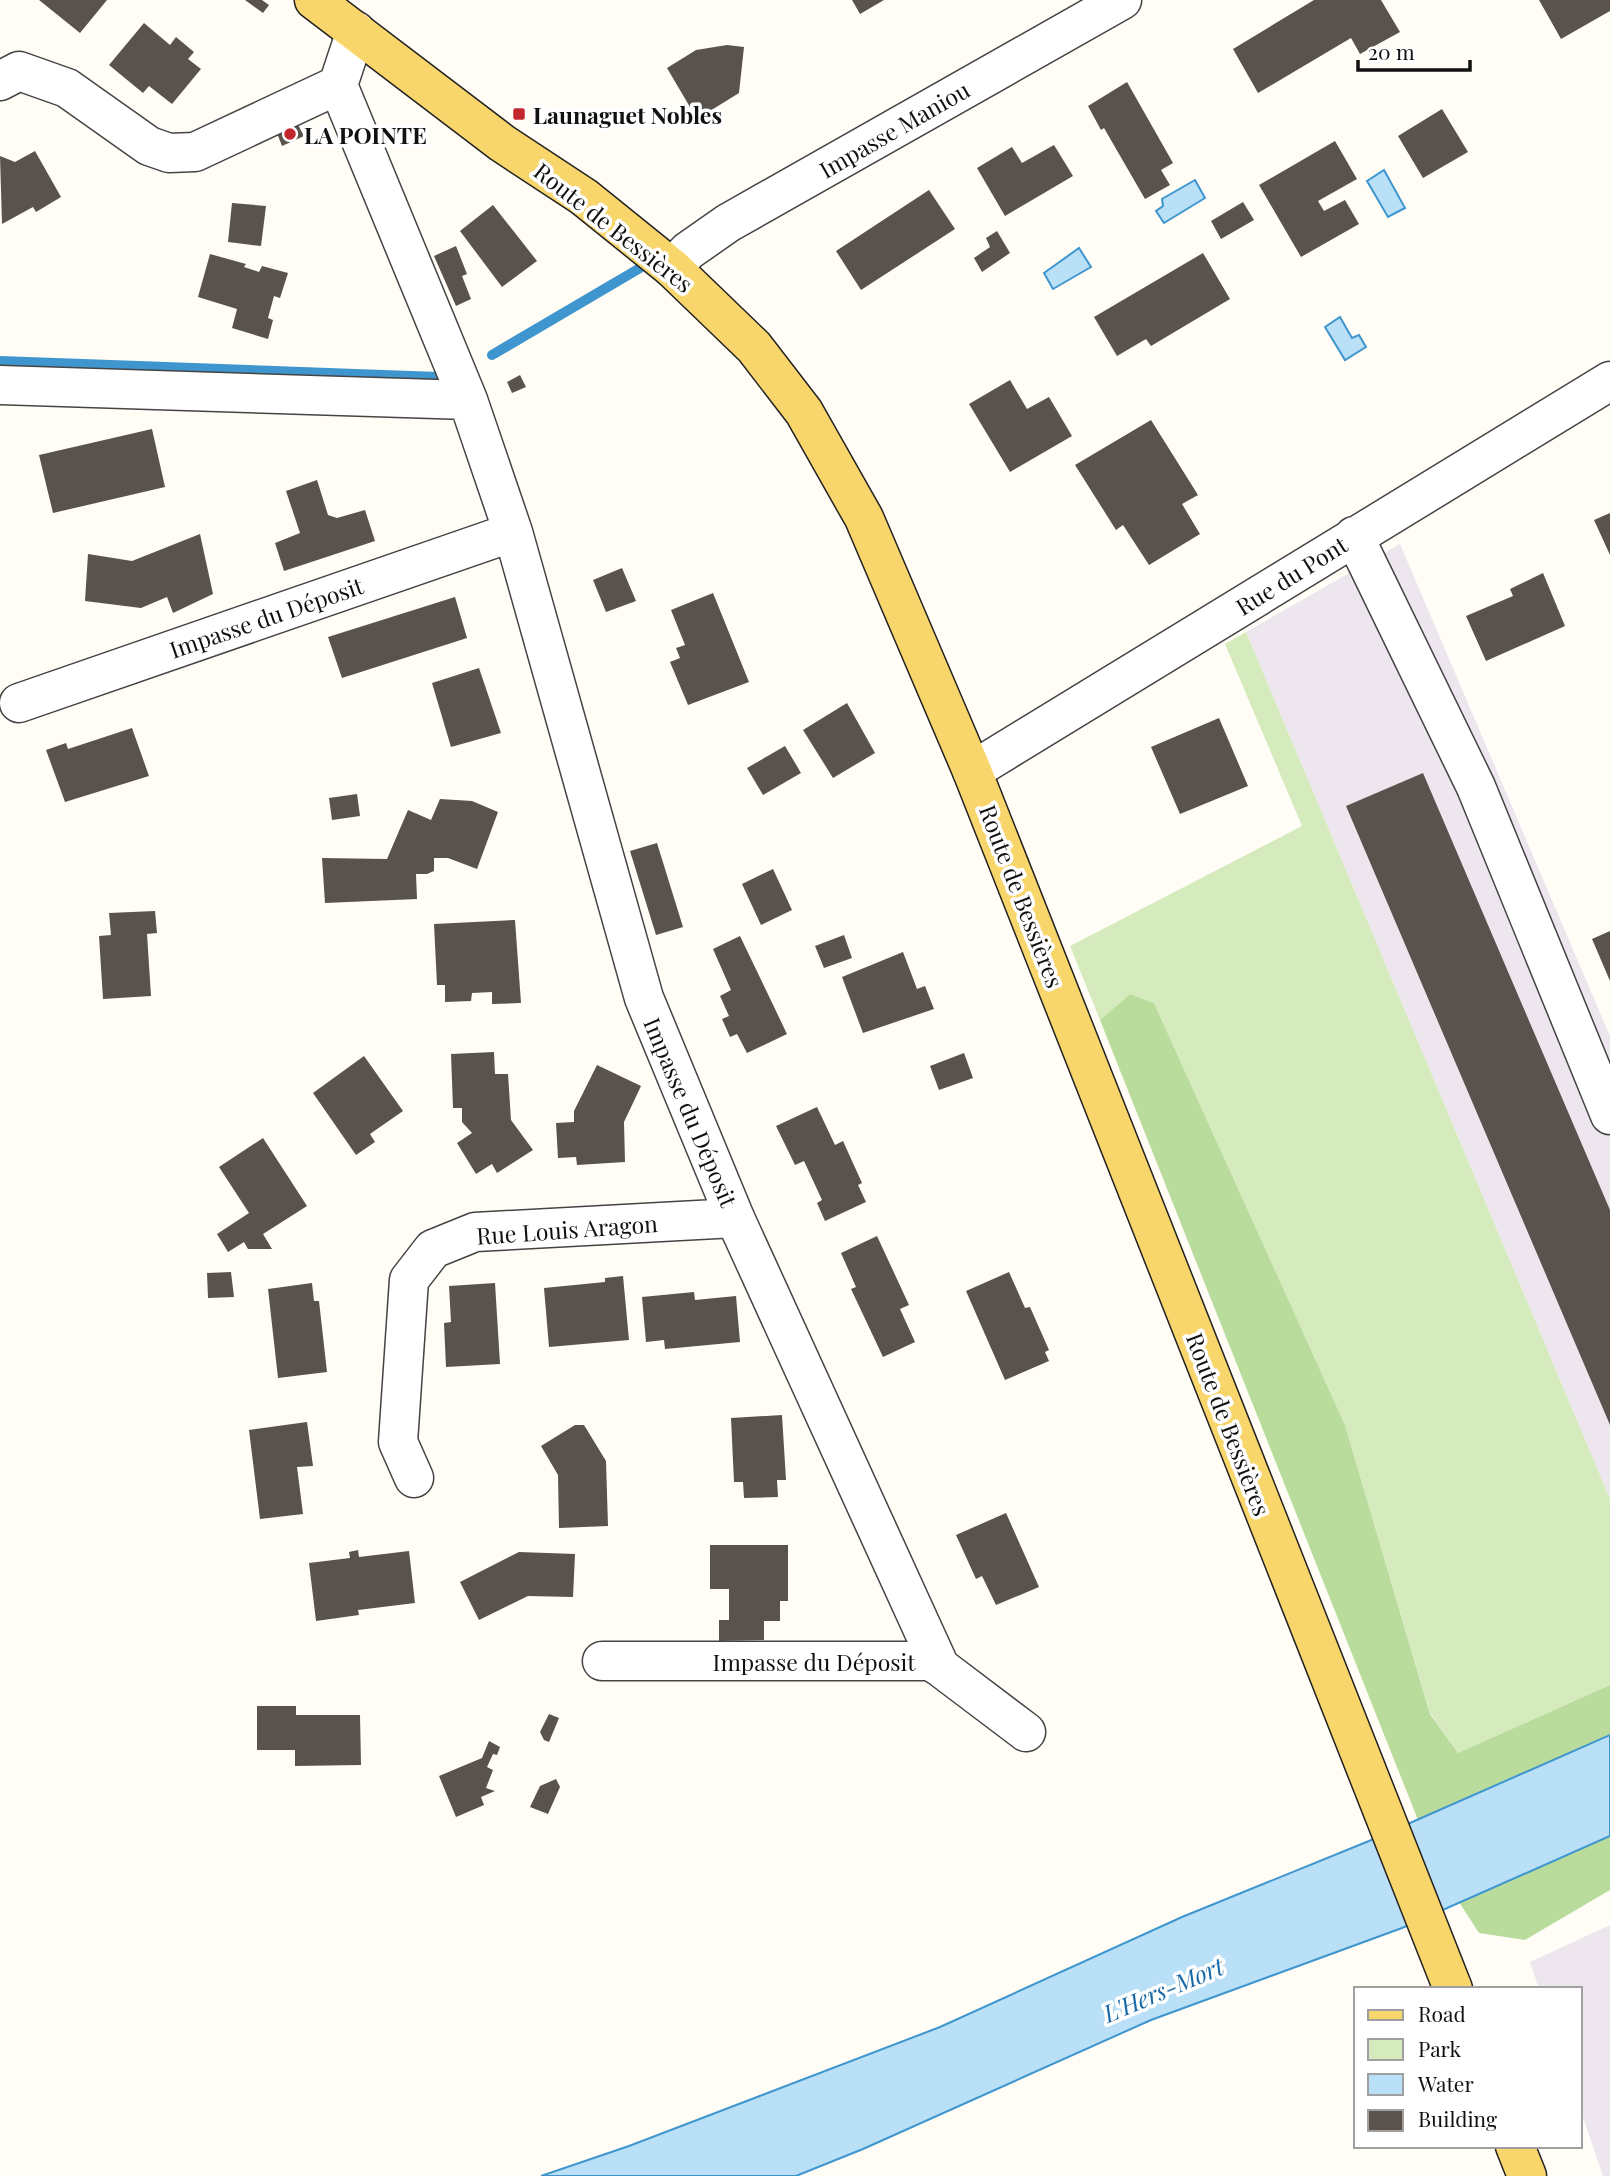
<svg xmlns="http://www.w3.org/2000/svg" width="1610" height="2176" font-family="'Playfair Display',serif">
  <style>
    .industrial { fill: #eee6ef }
    .green { fill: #d5ebbd }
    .forest { fill: #b9dc9c }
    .water { fill: #b9e0f7; stroke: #3f96cf; stroke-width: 2 }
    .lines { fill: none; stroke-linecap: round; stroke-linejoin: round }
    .stream { stroke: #3f96cf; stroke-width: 10 }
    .building { fill: #5a524d }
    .minor-casing { stroke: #444; stroke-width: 41 }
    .major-casing { stroke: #222; stroke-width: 41 }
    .minor { stroke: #fff; stroke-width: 38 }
    .major { stroke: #f9d66b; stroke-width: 38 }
    .poi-dot { fill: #c4262e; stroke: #fff; stroke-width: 2.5 }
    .labels { text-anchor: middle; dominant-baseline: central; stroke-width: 7; stroke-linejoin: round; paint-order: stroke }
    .poi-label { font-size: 23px; font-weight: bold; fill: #111; stroke: #fff; text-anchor: start }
    .street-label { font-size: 23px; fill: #111; stroke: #fff }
    .water-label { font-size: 24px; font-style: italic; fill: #1768a6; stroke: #fff }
  </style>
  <rect width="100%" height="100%" fill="#fffdf5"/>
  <path class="industrial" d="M1400,544l210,492v463l-364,-867z
    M1610,1925v251h-7l-23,-67v-120h-41l-9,-27z"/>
  <path class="green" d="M1246,632l364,867v186l-152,68 -28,-40 -85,-288 -191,-422 -24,-9 -30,26 -30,-74 232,-120 -77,-182z"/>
  <path class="forest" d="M1130,994l24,9 191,422 85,289 28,39 152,-68v50l-192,85 -318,-800z
    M1610,1836v54l-85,50 -46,-7 -20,-31z"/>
  <path class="water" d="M1384,170l21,38 -17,9 -21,-36z
    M1195,180l10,18 -41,25 -8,-12 7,-5 -1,-7z
    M1079,248l12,19 -38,22 -9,-16z
    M1340,317l12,21 7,-3 7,12 -21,13 -20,-33z
    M1610,1735v101l-208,92 -251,92 -288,129 -67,27h-255l88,-30 311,-119 242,-110 187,-76z"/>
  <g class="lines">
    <path class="stream" d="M492,355l148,-87
      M0,361l438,16"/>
  </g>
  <path class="building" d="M39,0h68l-27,33z
    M245,0h17l7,5 -6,8z
    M852,0h32l-24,14z
    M1314,0h67l19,32 -40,22 -9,-16 -93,55 -25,-44z
    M1539,0h71v11l-49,28z
    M144,23l26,22 6,-8 18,15 -6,7 13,10 -29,35 -23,-18 -6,7 -34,-28z
    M727,45l17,2 -5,46 -42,26 -30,-51 29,-18z
    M1127,82l46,81 -12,7 9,15 -25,14 -41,-71 -3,2 -13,-24z
    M1442,109l26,43 -45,26 -25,-42z
    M297,123l7,13 -22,10 -5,-13z
    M1335,141l22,38 -39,22 6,10 21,-11 14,24 -58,33 -42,-72z
    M1054,145l19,31 -68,40 -28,-48 35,-21 10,16z
    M35,151l26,46 -25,15 -3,-5 -31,17 -2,-68 15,6z
    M929,190l26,39 -94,61 -25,-39z
    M1243,202l11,18 -33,19 -10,-18z
    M232,203l34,3 -5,40 -33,-4z
    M493,205l44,56 -35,26 -42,-56z
    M997,231l13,22 -28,19 -8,-14 16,-11 -4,-9z
    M456,246l11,28 -5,2 9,23 -15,7 -22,-50z
    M1203,253l27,46 -79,47 -5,-7 -29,17 -23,-39z
    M210,254l36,10 -2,3 15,5 3,-6 26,7 -8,25 -6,-2 -6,22 5,2 -5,19 -36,-11 5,-19 -39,-12z
    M520,375l6,12 -14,6 -5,-11z
    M1010,380l17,29 22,-12 23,39 -62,36 -41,-68z
    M1151,420l47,75 -16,9 18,30 -51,31 -26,-40 -7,5 -41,-65z
    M152,429l13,58 -112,26 -14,-58z
    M317,480l11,35 9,3 28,-8 10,31 -91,30 -9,-28 25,-10 -14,-42z
    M1610,513v42l-16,-35z
    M200,534l13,60 -40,19 -6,-16 -26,11 -56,-7 3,-47 44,7z
    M622,568l14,33 -30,11 -13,-32z
    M1543,573l22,53 -79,35 -20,-45 47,-20 -3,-7z
    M713,593l36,89 -61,23 -18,-43 10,-4 -4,-10 9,-3 -14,-35z
    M455,597l12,41 -125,40 -14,-41z
    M479,668l22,65 -50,14 -19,-64z
    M847,703l28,50 -42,25 -30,-48z
    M1219,718l29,68 -68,28 -29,-67z
    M132,728l17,48 -84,26 -19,-52 20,-7 2,6z
    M785,746l16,27 -38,22 -16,-27z
    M1423,773l187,437v215l-264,-619z
    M357,794l3,22 -28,4 -3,-22z
    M440,799l32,2 26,11 -21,57 -29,-11h-14v13l-7,3h-11l1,25 -92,4 -3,-45 65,1 21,-49 23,10z
    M657,843l26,84 -27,8 -26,-84z
    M773,869l19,41 -31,15 -19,-41z
    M155,911l2,22 -10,1 4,62 -48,3 -4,-63 12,-1 -2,-22z
    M515,920l6,83 -29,1v-12l-20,1 -1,8 -26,1v-17h-8l-3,-61z
    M1610,931v50l-18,-42z
    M844,935l8,23 -28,10 -9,-22z
    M740,936l47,98 -40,19 -10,-19 -7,3 -8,-18 7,-3 -9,-20 11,-6 -18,-41z
    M903,952l14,37 8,-3 9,23 -71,24 -21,-56z
    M494,1052l1,22h13l3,46 22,30 -36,23 -5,-9 -16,10 -19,-31 15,-10 -10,-11v-14h-9l-2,-54z
    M964,1053l9,25 -34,12 -9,-24z
    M364,1056l39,55 -33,23 5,8 -19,13 -43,-62z
    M597,1065l44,21 -17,36 1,40 -48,3 -1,-8 -18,1 -2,-35 18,-1v-11z
    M817,1107l18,38 8,-4 19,42 -4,2 8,17 -41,19 -8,-18 5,-3 -18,-39 -9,4 -19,-39z
    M263,1138l44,68 -44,28 9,15h-24l-4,-7 -16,10 -11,-18 32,-21 -30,-46z
    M877,1236l32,69 -9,4 15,33 -32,15 -32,-68 5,-2 -15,-34z
    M231,1272l3,25 -26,1 -1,-25z
    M1009,1272l16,36 5,-1 19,43 -4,2 4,9 -44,19 -39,-89z
    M623,1276l6,64 -80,7 -5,-59 61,-6v-4z
    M312,1283l2,18h5l8,71 -49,6 -10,-89z
    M495,1283l5,81 -54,3 -2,-44 7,-1 -2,-36z
    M694,1292l1,8 41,-4 4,46 -75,7 -1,-9 -18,2 -4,-45z
    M782,1415l4,65h-9l1,17 -34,1 -1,-16h-9l-3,-64z
    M307,1422l6,44 -16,1 6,47 -43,5 -11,-89z
    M575,1425h9l22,36 2,65 -49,2 -1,-53 -17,-29z
    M1006,1513l33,74 -43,18 -14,-29 -6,3 -20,-44z
    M710,1545h78v56h-8v20h-16v19l-45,1v-21h10v-31h-19z
    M358,1550l1,7 50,-6 6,52 -57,7 1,5 -43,6 -7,-58 41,-5 -1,-6z
    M519,1552l56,2 -2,43 -45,-1 -49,24 -19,-38z
    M257,1706h39v9h64l1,50 -66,1v-16h-38z
    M549,1714l10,4 -10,24 -5,-2 -4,-8z
    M489,1741l11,6 -3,8 -4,-1 -6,13 6,3 -7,18 9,3 -14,6 3,8 -28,12 -17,-41 43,-18z
    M556,1779l4,8 -12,27 -18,-7 10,-21z"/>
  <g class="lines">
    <g class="minor-casing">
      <path id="minor" d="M0,81l19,-10 48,17 82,58 20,7 26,-1 143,-67 18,-54
        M338,85l130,315 45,132 131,466 91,220 205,449 86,65
        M672,268l16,-17 40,-28 394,-223
        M0,385l468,15
        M1354,536l122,251 134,328
        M19,703l494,-171
        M972,771l638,-390
        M414,1478l-16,-36 11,-162 24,-31 42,-17 260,-14
        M602,1661h328l10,6"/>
    </g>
    <g class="major-casing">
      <path id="major" d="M314,0l188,143 82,54 88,71 82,79 50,65 60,106 108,253 481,1218
        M1515,2146l12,30"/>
    </g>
    <use href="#minor" class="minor"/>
    <use href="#major" class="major"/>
  </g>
  <g class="poi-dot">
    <rect x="512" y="107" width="14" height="14" rx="3.5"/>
    <circle cx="290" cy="134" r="7"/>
  </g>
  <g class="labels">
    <g class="poi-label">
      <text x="533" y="114">Launaguet Nobles</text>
      <text x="304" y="134">LA POINTE</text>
    </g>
    <g class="street-label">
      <text transform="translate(894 129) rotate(-30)">Impasse Maniou</text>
      <text transform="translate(614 227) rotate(38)">Route de Bessières</text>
      <text transform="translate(1291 575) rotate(-32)">Rue du Pont</text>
      <text transform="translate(266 617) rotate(-19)">Impasse du Déposit</text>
      <text transform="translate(1022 896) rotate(69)">Route de Bessières</text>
      <text transform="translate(691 1112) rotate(67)">Impasse du Déposit</text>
      <text transform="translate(567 1229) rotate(-4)">Rue Louis Aragon</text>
      <text transform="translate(1229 1424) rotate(69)">Route de Bessières</text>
      <text x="814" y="1661">Impasse du Déposit</text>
    </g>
    <g class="water-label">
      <text transform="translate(1163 1989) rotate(-23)">L'Hers-Mort</text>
    </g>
  </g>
  <rect x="1354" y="1987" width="228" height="161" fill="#ffffff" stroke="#a0a0a0" stroke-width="2"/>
  <rect x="1368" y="2010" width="35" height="10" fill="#f9d66b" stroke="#a0a0a0" stroke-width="2"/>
  <text x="1418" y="2022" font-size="21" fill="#111111">Road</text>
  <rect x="1368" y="2039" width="35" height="21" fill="#d5ebbd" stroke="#a0a0a0" stroke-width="2"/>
  <text x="1418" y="2057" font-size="21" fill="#111111">Park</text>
  <rect x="1368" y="2074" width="35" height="21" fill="#b9e0f7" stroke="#a0a0a0" stroke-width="2"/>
  <text x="1418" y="2092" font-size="21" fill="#111111">Water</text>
  <rect x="1368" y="2110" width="35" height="21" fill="#5a524d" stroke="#a0a0a0" stroke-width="2"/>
  <text x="1418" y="2127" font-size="21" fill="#111111">Building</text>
  <path d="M1358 60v10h112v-10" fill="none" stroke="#111111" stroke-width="3.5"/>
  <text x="1368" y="60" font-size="21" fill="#111111" stroke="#ffffff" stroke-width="5" paint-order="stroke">20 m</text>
</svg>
